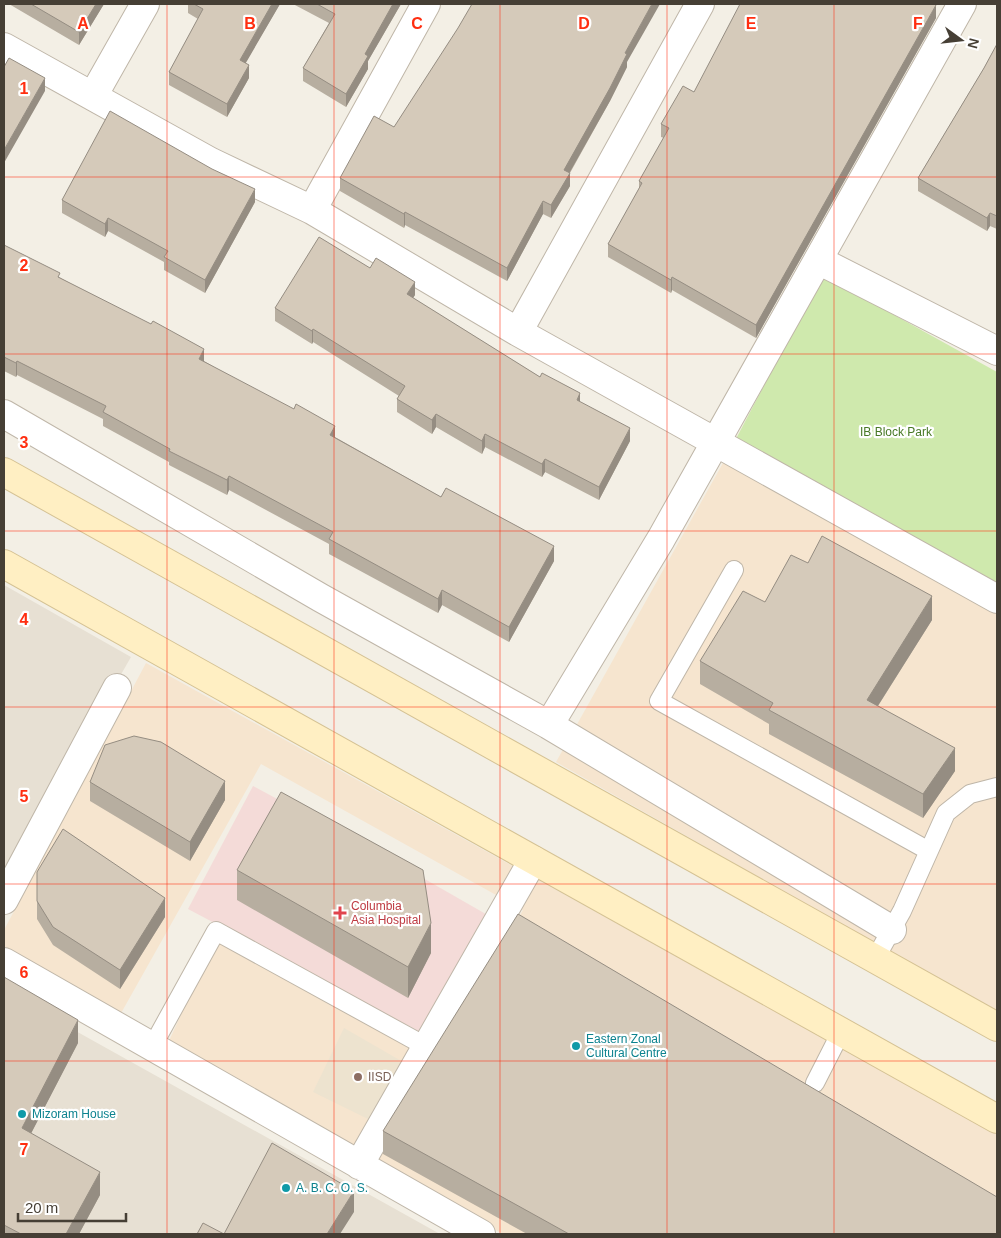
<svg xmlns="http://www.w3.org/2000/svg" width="1001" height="1238" font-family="Arial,sans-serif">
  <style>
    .residential { fill: #e7e0d3 }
    .commercial { fill: #f6e5cf }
    .education { fill: #ede3cf }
    .medical { fill: #f4dbd8 }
    .green { fill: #cfe9ad }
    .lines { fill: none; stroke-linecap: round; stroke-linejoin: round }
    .service-casing { stroke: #bfb6a8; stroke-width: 20 }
    .minor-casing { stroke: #bfb6a8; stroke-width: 30 }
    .secondary-casing { stroke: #d5c294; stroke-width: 30 }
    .service { stroke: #fff; stroke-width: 18 }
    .minor { stroke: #fff; stroke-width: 28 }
    .secondary { stroke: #ffefc3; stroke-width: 28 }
    .wall { fill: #b7aea0 }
    .shaded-wall { fill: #958d82 }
    .building { fill: #d5caba; stroke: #958d82 }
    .grid { fill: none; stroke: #ff2e10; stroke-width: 1; stroke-opacity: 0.55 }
    .health-dot { fill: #e0444e; stroke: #fff; stroke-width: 2 }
    .culture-dot { fill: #0f9aa8; stroke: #fff; stroke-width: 2 }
    .education-dot { fill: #8d6e63; stroke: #fff; stroke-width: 2 }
    .labels { text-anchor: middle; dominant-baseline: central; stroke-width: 4.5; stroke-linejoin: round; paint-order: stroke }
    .park-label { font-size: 12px; fill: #487926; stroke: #fff }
    .health-label { font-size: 12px; fill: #be3a42; stroke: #fff; text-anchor: start }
    .culture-label { font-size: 12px; fill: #0d838f; stroke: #fff; text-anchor: start }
    .education-label { font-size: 12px; fill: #785e54; stroke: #fff; text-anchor: start }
    .grid-label { font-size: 16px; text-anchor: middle; font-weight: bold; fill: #ff2e10; stroke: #fff; stroke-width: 4.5; stroke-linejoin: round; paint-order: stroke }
  </style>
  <rect width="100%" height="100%" fill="#f3efe5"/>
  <path class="residential" d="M4,585l127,72 -127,222z
    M4,991l436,243h-436z"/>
  <path class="commercial" d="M728,454l269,150v408l-441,-250z
    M146,663l851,471v100h-494l-335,-191 47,-102 220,117 88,-148 -262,-146 -141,251 -116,-69v-16z"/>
  <path class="education" d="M344,1028l59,34 -33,58 -57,-28z"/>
  <path class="medical" d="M253,786l149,80 89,51 -67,117 -236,-125z"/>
  <path class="green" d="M822,275l175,97v232l-269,-150z"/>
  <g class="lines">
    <g class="service-casing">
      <path id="service" d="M734,570l-75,131 270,150
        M875,959l27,-48 44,-98 24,-19 27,-7
        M152,1047l64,-116 211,116
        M815,1083l26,-51"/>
    </g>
    <g class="minor-casing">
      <path id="minor" d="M4,47l207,115 101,48 206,122 479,267
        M93,96l52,-92
        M312,210l114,-206
        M818,260l179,91
        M518,332l182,-328
        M4,414l317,184 228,127
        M4,900l113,-212
        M892,930l-343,-205 112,-186 301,-535
        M4,962l477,272
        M359,1165l174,-305"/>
    </g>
    <g class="secondary-casing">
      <path id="secondary" d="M4,472l993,555
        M4,564l993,555"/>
    </g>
    <use href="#service" class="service"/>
    <use href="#minor" class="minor"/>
    <use href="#secondary" class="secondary"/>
  </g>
  <path class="wall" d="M9,4h95l-25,41z
    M188,4h92l-35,59 4,15 -22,39 -58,-32v-13l29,-53 -10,-6z
    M293,4h108l-33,57v8l-22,38 -43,-26v-13l26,-45z
    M936,18l-180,320 -84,-48 -1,3 -63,-36v-13l31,-55v-8l25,-43 -3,-1v-13l33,-32z
    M997,44v185l-7,-3 -3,5 -69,-40v-13l66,-110z
    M627,62v5l-17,34 -40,72v13l-19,32 -8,-4 -36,67 -102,-56 -1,3 -64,-37v-13l54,-51z
    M62,200l193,2 -50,91 -41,-23v-8l-56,-31 -3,6 -43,-24z
    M4,245l331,192 219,124 -45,81 -67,-37 -4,8 -109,-59v-10l-100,-54 -2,5 -58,-30v-3l-66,-36v-7l-86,-44 -1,2 -12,-6z
    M415,295l-2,3 167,104 50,39 -31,59 -54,-28 -3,5 -57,-30 -3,7 -46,-27 -4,7 -35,-22v-13l2,-3 -86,-54 -1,2 -37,-23v-13z
    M765,602l167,18 -54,86 77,65 -32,47 -154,-84v-10l-69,-40v-23z
    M90,782l135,18 -35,61 -100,-60z
    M237,870l194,83 -23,45 -171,-98z
    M37,872l128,45 -45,72 -67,-44 -16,-26z
    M4,977l74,66 -47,90 69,62 -21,39h-75z
    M383,1131l614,103h-470l-144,-80z"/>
  <path class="shaded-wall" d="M96,4h8l-25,41v-13z
    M272,4h8l-40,69v-13z
    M393,4h8l-33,57v8l-22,38v-13l19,-40z
    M652,4h8l-33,58v5l-17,34 -43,76 3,-4v13l-19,32v-13l13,-35 61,-117z
    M936,5v13l-180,320v-13z
    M249,65v13l-22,39v-13z
    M45,78v13l-41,72v-13z
    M255,189v13l-50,91v-13z
    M543,201v13l-36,67v-13z
    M405,212v13l-1,3v-14z
    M990,213v13l-3,5v-13z
    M108,218v13l-3,6v-13z
    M672,277v13l-1,3v-13z
    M415,282v13l-8,12v-13z
    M313,329v13l-1,2v-13z
    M204,349v15l-5,-5z
    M17,361v14l-1,2v-14z
    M580,393v13l-3,-6z
    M436,414v13l-4,7v-14z
    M335,426v15l-5,-6z
    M630,428v13l-31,59v-13z
    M485,434v13l-3,7v-13z
    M545,459v13l-3,5v-13z
    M229,476v14l-2,5v-15z
    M554,546v15l-45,81v-15z
    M442,590v15l-4,8v-14z
    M932,596v24l-65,103v-23z
    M955,748v23l-32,47v-24z
    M225,781v19l-35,61v-19z
    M165,898v19l-45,72v-19z
    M431,923v30l-23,45v-31z
    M78,1020v23l-56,108v-23z
    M100,1172v23l-21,39h-13z
    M354,1191v21l-14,22h-13z"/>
  <path class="building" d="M31,4h65l-17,28z
    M194,4h78l-32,56 9,5 -22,39 -58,-32 34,-63z
    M317,4h76l-28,50 3,2 -22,38 -43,-26 32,-54z
    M472,4h180l-27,49 2,1 -17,34 -46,82 6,3 -19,32 -8,-4 -36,67 -102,-56 -1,2 -64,-36 34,-62 20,11 64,-99z
    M740,4h193l3,1 -180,320 -84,-48 -1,3 -63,-36 34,-61 -3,-2 30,-53 -8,-4 22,-38 11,6z
    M997,44v172l-7,-3 -3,5 -69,-40 66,-110z
    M9,58l36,20 -41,72v-83z
    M110,111l102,58 43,20 -50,91 -41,-23 4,-6 -60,-33 -3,6 -43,-24z
    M319,237l51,31 6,-10 39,24 -8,12 133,83 2,-4 38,20 -3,7 53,28 -31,59 -54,-28 -3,5 -57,-30 -3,7 -46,-27 -4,6 -35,-21 8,-13 -92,-57 -1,2 -37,-23z
    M4,245l56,28 -2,4 93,47 2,-3 51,28 -5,10 95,50 2,-5 39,22 -5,9 111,62 5,-9 108,58 -45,81 -67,-37 -4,9 -109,-60 4,-7 -104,-56 -2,4 -58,-29 1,-2 -67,-37 3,-6 -89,-45 -1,2 -12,-6z
    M822,536l110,60 -65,104 88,48 -32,46 -154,-84 4,-7 -73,-42 43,-70 22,11 26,-47 17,8z
    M134,736l27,6 64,39 -35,61 -100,-60 15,-37z
    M281,792l142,78 8,53 -23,44 -171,-97z
    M63,829l102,69 -45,72 -67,-43 -16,-26v-29z
    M518,914l479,283v37h-428l-186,-103z
    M4,977l74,43 -56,108 78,44 -34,62h-45l-17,-9z
    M272,1143l82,48 -27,43h-130l6,-11 21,11z"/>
  <path class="grid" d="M167,4v1230M334,4v1230M500,4v1230M667,4v1230M834,4v1230M4,177h993M4,354h993M4,531h993M4,707h993M4,884h993M4,1061h993"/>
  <path class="health-dot" d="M337.5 905.5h5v5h5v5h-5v5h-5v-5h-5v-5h5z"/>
  <g class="culture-dot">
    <circle cx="576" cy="1046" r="5"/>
    <circle cx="22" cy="1114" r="5"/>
    <circle cx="286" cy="1188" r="5"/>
  </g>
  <circle class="education-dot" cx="358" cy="1077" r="5"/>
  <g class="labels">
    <g class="park-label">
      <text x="896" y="432">IB Block Park</text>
    </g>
    <g class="health-label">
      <text x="351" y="906">Columbia<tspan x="351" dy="14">Asia Hospital</tspan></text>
    </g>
    <g class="culture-label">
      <text x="586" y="1039">Eastern Zonal<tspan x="586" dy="14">Cultural Centre</tspan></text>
      <text x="32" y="1114">Mizoram House</text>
      <text x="296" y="1188">A. B. C. O. S.</text>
    </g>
    <g class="education-label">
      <text x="368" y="1077">IISD</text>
    </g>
  </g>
  <g class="grid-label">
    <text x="83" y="29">A</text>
    <text x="250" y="29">B</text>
    <text x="417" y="29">C</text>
    <text x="584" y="29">D</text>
    <text x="751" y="29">E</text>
    <text x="918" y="29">F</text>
    <text x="24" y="94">1</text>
    <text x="24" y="271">2</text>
    <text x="24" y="448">3</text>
    <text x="24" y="625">4</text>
    <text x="24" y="802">5</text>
    <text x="24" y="978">6</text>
    <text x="24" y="1155">7</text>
  </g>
  <rect width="1001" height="1238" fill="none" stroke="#463f35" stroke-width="10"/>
  <g transform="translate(961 40) rotate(105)" stroke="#ffffff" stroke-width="4" paint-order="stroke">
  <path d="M0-4L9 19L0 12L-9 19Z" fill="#463f35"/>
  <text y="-8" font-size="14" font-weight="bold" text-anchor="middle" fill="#463f35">N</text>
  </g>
  <path d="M18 1213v8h108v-8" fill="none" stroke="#463f35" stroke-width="2.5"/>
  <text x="25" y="1213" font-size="15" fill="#463f35" stroke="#ffffff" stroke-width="4" paint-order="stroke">20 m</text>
</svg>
